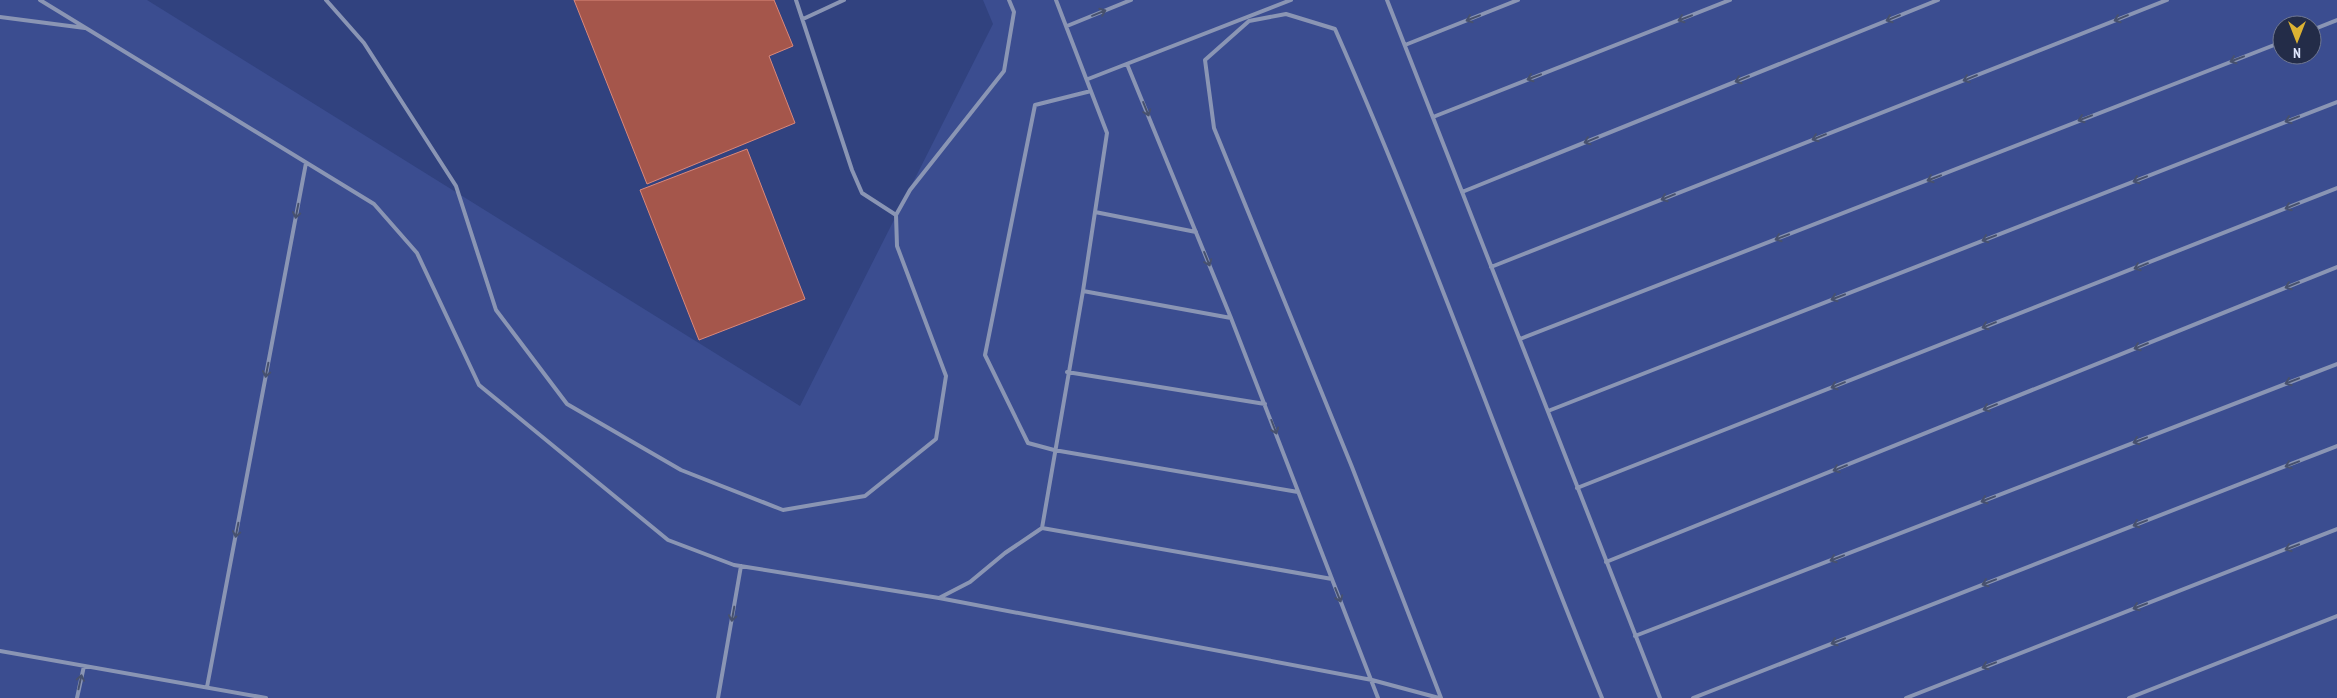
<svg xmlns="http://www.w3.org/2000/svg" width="2337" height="698" font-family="'PT Sans Narrow',sans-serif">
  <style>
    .built { fill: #3b4d90; fill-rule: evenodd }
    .building { fill: #a5564b; stroke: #db887b }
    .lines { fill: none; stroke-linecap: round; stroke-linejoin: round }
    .lane { stroke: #8a95b4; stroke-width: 4 }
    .oneway { stroke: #47516e }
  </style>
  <rect width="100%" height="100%" fill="#31427f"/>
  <path class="built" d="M0,0h147l653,406 193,-382 -10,-24h1354v698h-2337zM2282,25h30v30h-30z"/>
  <path class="building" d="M574,0h200l19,46 -24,10 26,67 -148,61z
    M747,149l58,150 -106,41 -59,-150z"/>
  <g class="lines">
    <path class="lane" d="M40,0l334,204 43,49 62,132 189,155 66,25 205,33 433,82 67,18
      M326,0l38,43 92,143 40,124 71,94 114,66 102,40 82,-14 71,-57 10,-63 -49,-130 -1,-31 14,-25 94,-119 10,-59 -5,-12
      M796,0l56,170 10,23 34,22
      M1387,0l273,698
      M0,17l85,11
      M803,19l41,-19
      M1067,26l64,-26
      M2312,30l25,-10
      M1405,45l113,-45
      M1127,64l104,254 147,380
      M1088,79l203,-79
      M1091,91l-56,14 -50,250 43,88 26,7 244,42
      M1433,117l297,-117
      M1462,192l476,-192
      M1095,212l101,20
      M1491,267l676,-267
      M1083,291l148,27
      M1520,339l762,-297
      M1067,372l198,32
      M1548,411l789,-309
      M1577,488l760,-300
      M1042,528l290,51
      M1606,562l731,-295
      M939,598l31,-16 35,-29 37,-25 41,-237 24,-158 -51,-133
      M1635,636l702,-272
      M0,651l266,47
      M207,687l99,-524
      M77,698l7,-32
      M718,698l23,-132
      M1441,698l-89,-231 -138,-339 -9,-68 44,-39 37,-7 49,15c97,220 176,447 267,669
      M1693,698l644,-252
      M1906,698l431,-169
      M2129,698l208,-82"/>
  </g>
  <defs><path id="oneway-shaft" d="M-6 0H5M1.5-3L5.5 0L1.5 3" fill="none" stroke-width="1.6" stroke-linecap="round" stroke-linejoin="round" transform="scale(1.25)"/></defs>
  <g class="oneway">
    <use href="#oneway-shaft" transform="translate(1099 13) rotate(-22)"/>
    <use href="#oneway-shaft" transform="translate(1473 18) rotate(159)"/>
    <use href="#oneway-shaft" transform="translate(1685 18) rotate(159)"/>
    <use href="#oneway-shaft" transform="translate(1893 18) rotate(158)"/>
    <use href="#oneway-shaft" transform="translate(2121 18) rotate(158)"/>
    <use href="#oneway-shaft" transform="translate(2237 59) rotate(159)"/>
    <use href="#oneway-shaft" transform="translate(1534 77) rotate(159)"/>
    <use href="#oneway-shaft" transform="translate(1970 78) rotate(158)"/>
    <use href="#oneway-shaft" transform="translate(1742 79) rotate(158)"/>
    <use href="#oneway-shaft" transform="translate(1146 109) rotate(68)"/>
    <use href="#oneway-shaft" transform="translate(2085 118) rotate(159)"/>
    <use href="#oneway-shaft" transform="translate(2292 119) rotate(159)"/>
    <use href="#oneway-shaft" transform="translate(1819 137) rotate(158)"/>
    <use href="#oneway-shaft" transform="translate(1591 140) rotate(158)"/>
    <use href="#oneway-shaft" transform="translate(1934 178) rotate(159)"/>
    <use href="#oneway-shaft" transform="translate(2140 179) rotate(159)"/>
    <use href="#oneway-shaft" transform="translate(1668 197) rotate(158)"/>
    <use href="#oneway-shaft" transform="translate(2292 206) rotate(158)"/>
    <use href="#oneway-shaft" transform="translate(297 211) rotate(101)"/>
    <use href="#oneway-shaft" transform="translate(1782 237) rotate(159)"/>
    <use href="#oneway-shaft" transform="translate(1989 238) rotate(159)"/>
    <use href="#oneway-shaft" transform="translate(1207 259) rotate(68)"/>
    <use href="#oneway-shaft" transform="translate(2141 266) rotate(158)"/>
    <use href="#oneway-shaft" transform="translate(2292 285) rotate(158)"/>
    <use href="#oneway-shaft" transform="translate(1838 297) rotate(159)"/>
    <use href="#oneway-shaft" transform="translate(1989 325) rotate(158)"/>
    <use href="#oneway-shaft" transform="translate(2141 346) rotate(158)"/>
    <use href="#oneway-shaft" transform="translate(267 370) rotate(101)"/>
    <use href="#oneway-shaft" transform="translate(2292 381) rotate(159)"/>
    <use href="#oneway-shaft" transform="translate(1838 385) rotate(158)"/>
    <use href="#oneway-shaft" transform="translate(1990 407) rotate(158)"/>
    <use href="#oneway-shaft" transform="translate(1274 427) rotate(69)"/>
    <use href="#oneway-shaft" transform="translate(2140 440) rotate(159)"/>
    <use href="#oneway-shaft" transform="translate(2292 464) rotate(159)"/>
    <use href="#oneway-shaft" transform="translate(1840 468) rotate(158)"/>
    <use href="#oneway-shaft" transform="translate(1988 499) rotate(159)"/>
    <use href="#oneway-shaft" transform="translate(2140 523) rotate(159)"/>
    <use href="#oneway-shaft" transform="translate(237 530) rotate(101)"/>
    <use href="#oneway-shaft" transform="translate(2292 547) rotate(159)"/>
    <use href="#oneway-shaft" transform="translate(1837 558) rotate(159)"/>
    <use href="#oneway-shaft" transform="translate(1989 582) rotate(159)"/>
    <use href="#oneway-shaft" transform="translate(1338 595) rotate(68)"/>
    <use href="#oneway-shaft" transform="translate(2140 606) rotate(159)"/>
    <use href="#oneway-shaft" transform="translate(733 614) rotate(100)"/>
    <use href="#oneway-shaft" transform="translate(1838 641) rotate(159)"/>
    <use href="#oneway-shaft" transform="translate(1989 665) rotate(159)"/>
    <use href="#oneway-shaft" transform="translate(80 682) rotate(-78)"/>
  </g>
  <g transform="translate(2297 40) rotate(180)"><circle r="24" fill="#232c48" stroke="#6f7791"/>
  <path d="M0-4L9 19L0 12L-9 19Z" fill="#dcb233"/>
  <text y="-8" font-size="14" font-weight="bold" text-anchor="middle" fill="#e0e8ff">N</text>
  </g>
</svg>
